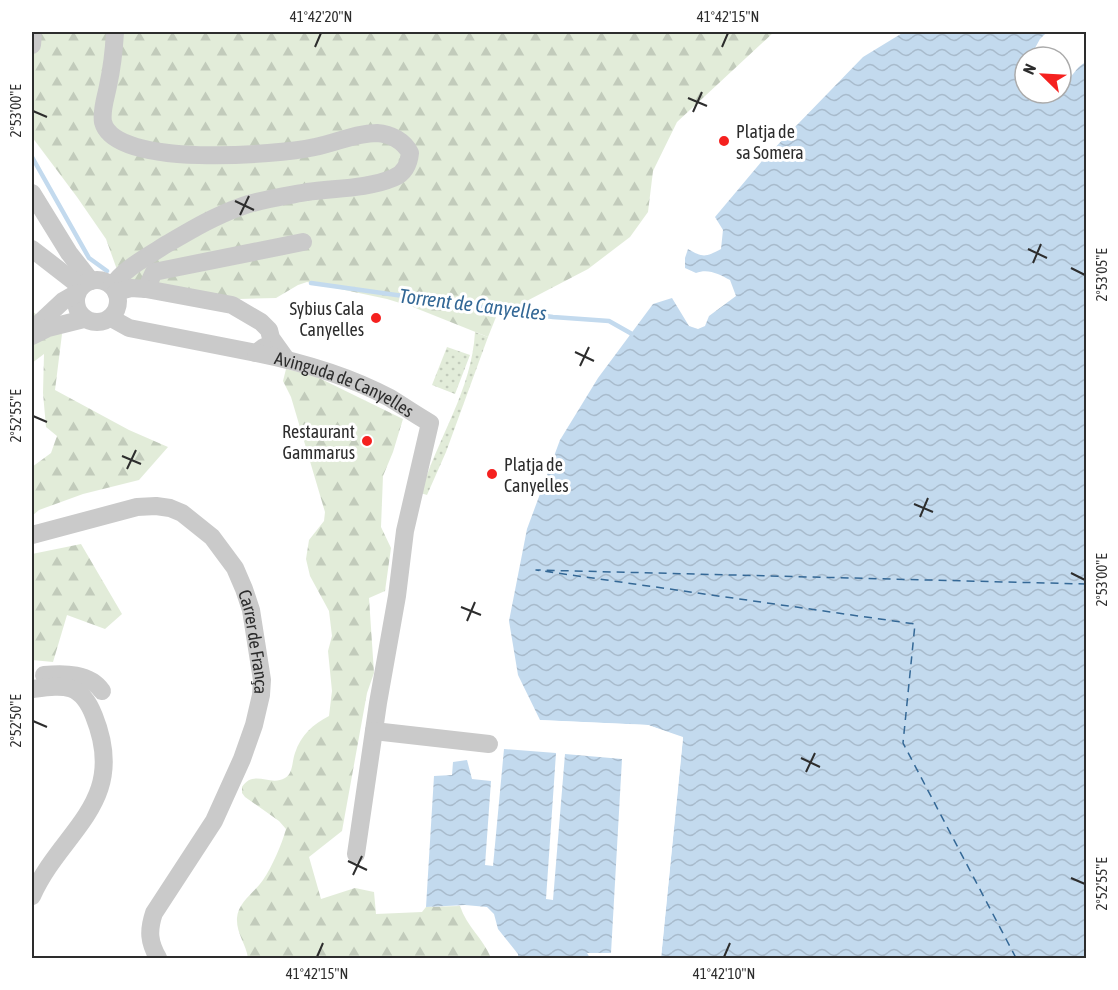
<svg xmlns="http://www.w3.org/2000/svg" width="1118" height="990" font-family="'Asap Condensed',sans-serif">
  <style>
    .grass { fill: url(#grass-dots) }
    .forest { fill: url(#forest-firs) }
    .water { fill: url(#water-waves) }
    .pier { fill: #fff }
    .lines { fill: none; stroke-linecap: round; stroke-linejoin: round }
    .stream { stroke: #c3daee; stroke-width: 4.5 }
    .ferry { stroke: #346896; stroke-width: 1.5; stroke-dasharray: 8 6; stroke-linecap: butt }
    .minor { stroke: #cacaca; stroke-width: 18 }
    .ticks { fill: none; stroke: #2d2d2d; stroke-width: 2 }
    .poi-dot { fill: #f5211f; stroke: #fff; stroke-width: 2 }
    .labels { text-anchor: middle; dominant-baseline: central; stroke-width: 6; stroke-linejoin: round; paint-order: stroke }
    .poi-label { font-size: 18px; fill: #2d2d2d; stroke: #fff; text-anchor: start }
    .street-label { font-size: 18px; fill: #2d2d2d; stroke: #fff }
    .water-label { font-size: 20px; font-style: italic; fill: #346896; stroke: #fff }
    .neatline { fill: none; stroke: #2d2d2d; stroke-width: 2 }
    .ticks-label { font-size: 15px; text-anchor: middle; fill: #2d2d2d }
  </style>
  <defs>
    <pattern id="grass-dots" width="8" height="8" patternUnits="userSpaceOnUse" patternTransform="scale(1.5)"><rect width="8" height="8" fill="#e2ecd9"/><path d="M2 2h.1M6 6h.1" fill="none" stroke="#c2cbbb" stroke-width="1.8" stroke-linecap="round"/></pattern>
    <pattern id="forest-firs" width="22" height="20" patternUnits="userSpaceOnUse" patternTransform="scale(1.5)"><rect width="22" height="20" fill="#e2ecd9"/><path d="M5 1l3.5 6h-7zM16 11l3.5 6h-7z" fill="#c2cbbb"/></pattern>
    <pattern id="water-waves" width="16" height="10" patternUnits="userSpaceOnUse" patternTransform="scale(1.5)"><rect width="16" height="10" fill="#c3daee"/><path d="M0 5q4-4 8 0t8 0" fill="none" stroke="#a8bbcc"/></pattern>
  </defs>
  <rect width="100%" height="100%" fill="#fff"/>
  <path class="grass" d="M475,332l13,5 -42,115 -19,43 -6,-2c16,-54 51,-103 54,-161z
    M447,347l23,8 -15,39 -23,-9z"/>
  <path class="forest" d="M32,32h742l-97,90 -24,49 -5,41 -18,25 -42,32 -92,48 -8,20 -75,-30 -26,-8 -80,-17 -9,3 -22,13 -37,1 -119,-21 -14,-39 -29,-42 -45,-60z
    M32,311l30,23 -7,56 74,40 39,17 -29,33 -56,14 -44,16 -7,6v-49l19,-14 6,-17 -11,-9 -3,-34 1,-39 -12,9z
    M286,369l29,7 88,43 -10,33 -10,24 -2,51 10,21 -6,43 -16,7 5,75 -7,20 -25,138 -33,26 12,42 34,-11 19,4 2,22 46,-2 4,-5 34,-1c7,21 23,32 31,52h-243c-2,-14 -12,-25 -11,-40 1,-16 17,-25 26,-38 9,-13 19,-36 23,-51l-7,-8 -34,-24 -3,-4v-6c12,-18 28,0 43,-9 8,-4 7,-17 10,-25 6,-18 18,-29 34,-37l3,-25 -4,-40 4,-15 -3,-25 -19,-35 -4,-17 3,-19 15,-19 1,-9 -34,-115 -8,-16z
    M81,544l41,70 -17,15 -38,-14 -14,47 -21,-2v-106z"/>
  <path class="water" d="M904,32h143l-7,7 -10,18h-5v36h36v-10c12,-4 14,-16 25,-21v896h-425l22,-220 -35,-13 -108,-5 -22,-45 -9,-54 18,-92 33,-89 38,-62 55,-74 19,-6 17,28 9,3 7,-3 4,-10 27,-20 -6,-16c-11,-6 -22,-12 -34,-7l-11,-5v-10l3,-9c15,9 18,8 33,0l2,-19 -8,-13 47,-56 101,-104z
    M504,749l52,4 -10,146 7,1 12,-146 57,5 -11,194h-24l3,5h-72v-4l-20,-25 -4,-15 -7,-7 -22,-2 -39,2 8,-131 18,-1 1,-13 14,-2 5,19 19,2 -6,84 8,1z"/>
  <path class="pier" d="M537,720l111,5 35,12 -22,221h-3l22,-219 -33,-11 -107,-5z"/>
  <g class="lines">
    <path class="stream" d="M32,157l57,101 18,13
      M311,283l242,34 56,4 23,13"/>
    <path class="ferry" d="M1016,958l-113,-215 12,-119 -379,-54 550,14"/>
    <g class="minor">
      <path d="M32,45l1,-13"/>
      <path d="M32,193l37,60 22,28"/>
      <path d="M32,249l49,38"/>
      <circle cx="97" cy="301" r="21"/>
      <path d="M112,286c13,-18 32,-27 50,-39 26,-15 50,-30 78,-40 21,-8 45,-11 67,-15 28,-4 60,-3 86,-14 11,-4 16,-14 17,-25 -6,-12 -19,-19 -33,-20 -22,0 -41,10 -62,14 -37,8 -200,22 -212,-25 -2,-12 3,-25 5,-36 4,-18 6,-36 7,-54"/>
      <path d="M146,289l8,-17 149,-30"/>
      <path d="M116,292l15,-4 15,1 86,16 29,17 8,8 2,8 15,21"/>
      <path d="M111,318l18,10 127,25 8,-6"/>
      <path d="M32,330l31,-29 14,-8"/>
      <path d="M32,336l16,-8 36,-9"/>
      <path id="s1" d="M256,353c45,9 93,23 134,45 13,8 26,17 40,25l-25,108 -8,65 -19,107 -22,151"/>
      <path id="s2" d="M32,535l105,-28 19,-1 14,2 12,5 30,24 23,31 9,21 7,21 11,70 -1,15 -7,30 -12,34 -28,62 -60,92c-6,18 -5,29 4,45"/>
      <path d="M44,675c20,-2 46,-2 58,16"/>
      <path d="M32,689c32,-4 49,-7 62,27 35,87 -32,113 -62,180"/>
      <path d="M374,731l115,13"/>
    </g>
  </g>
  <path class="ticks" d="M315,47l6,-14M722,47l6,-14M688,98l19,8M33,111l14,6M693,112l9,-20M235,201l19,9M240,215l9,-19M1028,249l19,9M1033,263l8,-19M1071,268l14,7M575,352l19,9M580,366l9,-19M33,416l14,6M122,456l19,8M127,469l9,-19M914,504l19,8M920,517l8,-19M1071,573l14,7M461,607l20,8M467,621l8,-19M33,721l14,6M801,758l19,9M806,772l9,-19M348,861l19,9M353,875l9,-19M1071,878l14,6M317,957l6,-14M724,957l6,-14"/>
  <g class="poi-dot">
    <circle cx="724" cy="141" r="6"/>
    <circle cx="376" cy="318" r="6"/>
    <circle cx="367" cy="441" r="6"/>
    <circle cx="492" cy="474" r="6"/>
  </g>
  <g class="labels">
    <g class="poi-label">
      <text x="736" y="131">Platja de<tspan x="736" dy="21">sa Somera</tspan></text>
      <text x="364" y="308" text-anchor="end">Sybius Cala<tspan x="364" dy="21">Canyelles</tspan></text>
      <text x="355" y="431" text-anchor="end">Restaurant<tspan x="355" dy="21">Gammarus</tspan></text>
      <text x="504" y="464">Platja de<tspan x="504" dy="21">Canyelles</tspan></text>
    </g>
    <g class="street-label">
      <text stroke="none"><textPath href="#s1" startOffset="94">Avinguda de Canyelles</textPath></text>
      <text stroke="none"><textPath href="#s2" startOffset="309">Carrer de França</textPath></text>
    </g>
    <g class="water-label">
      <text transform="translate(473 304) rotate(7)">Torrent de Canyelles</text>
    </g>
  </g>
  <rect width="1118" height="990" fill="none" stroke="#ffffff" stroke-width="66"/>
  <g transform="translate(1043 75) rotate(294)"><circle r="28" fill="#ffffff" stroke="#ababab" stroke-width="1.5"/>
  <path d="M0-4.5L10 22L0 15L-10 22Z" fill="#f5211f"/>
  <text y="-9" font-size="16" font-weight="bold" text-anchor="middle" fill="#2d2d2d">N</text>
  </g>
  <rect x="33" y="33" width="1052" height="924" class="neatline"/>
  <g class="ticks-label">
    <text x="321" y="22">41°42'20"N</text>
    <text x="728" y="22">41°42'15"N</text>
    <text transform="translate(16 111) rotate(-90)" y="5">2°53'00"E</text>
    <text transform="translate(1102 275) rotate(-90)" y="5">2°53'05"E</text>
    <text transform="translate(16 416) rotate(-90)" y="5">2°52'55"E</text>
    <text transform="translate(1102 580) rotate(-90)" y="5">2°53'00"E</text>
    <text transform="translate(16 721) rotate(-90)" y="5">2°52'50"E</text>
    <text transform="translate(1102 884) rotate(-90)" y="5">2°52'55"E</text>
    <text x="317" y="979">41°42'15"N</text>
    <text x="724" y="979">41°42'10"N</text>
  </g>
</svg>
